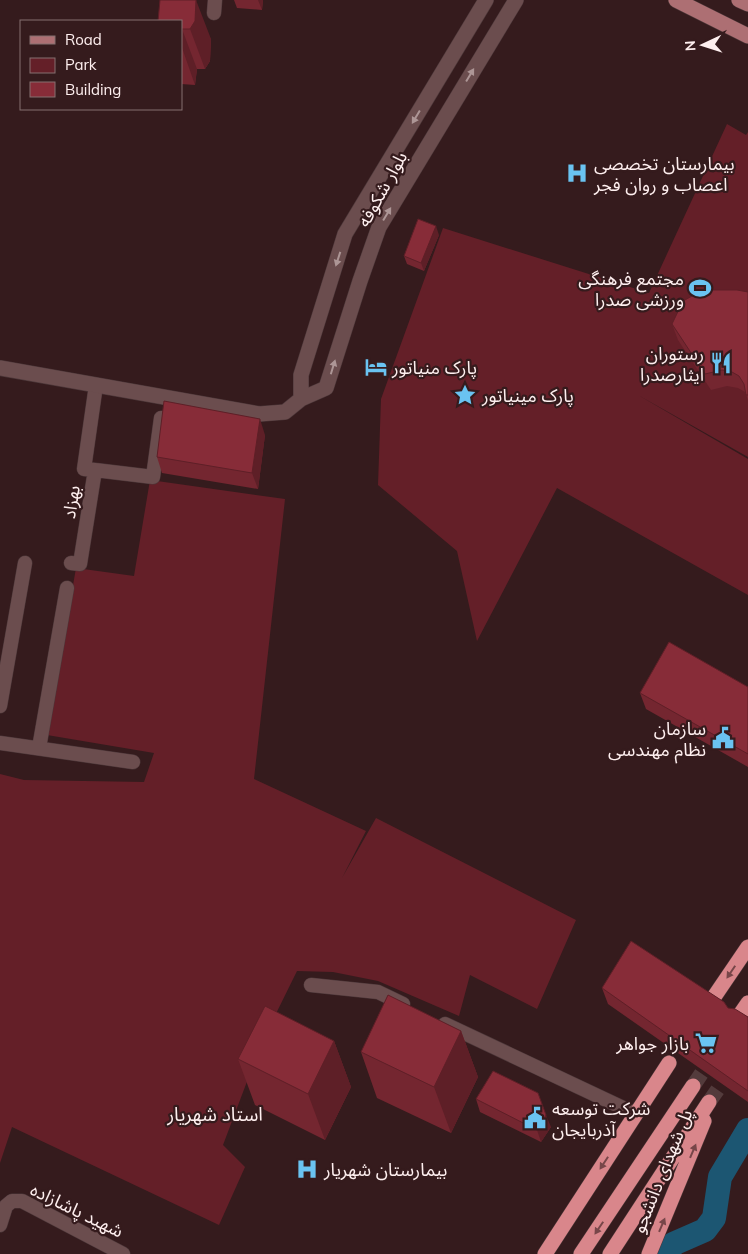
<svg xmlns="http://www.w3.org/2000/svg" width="748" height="1254" font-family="Mulish,'Noto Sans Arabic',sans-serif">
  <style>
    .green { fill: #641f28 }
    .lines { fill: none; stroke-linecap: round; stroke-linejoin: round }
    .river { stroke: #1c5672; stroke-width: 24 }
    .highway-tunnel { stroke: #533b3c; stroke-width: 15; stroke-dasharray: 15 8; stroke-linecap: butt }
    .street-casing { stroke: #4d383a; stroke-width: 15 }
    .secondary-casing { stroke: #4d383a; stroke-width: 16 }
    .primary-casing { stroke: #4d383a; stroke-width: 16 }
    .highway-casing { stroke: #4d383a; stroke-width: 16 }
    .street { stroke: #6b4d4e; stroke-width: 14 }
    .secondary { stroke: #6b4d4e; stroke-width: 15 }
    .primary { stroke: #ad6f73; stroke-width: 15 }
    .highway { stroke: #d9868b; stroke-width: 15 }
    .wall { fill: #742630 }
    .shaded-wall { fill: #5e1f27 }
    .building { fill: #872c38; stroke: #5e1f27 }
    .oneway { fill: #ad9696 }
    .oneway2 { fill: #774649 }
    .labels { text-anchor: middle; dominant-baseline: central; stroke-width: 4.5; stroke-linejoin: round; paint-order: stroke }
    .poi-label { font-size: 18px; fill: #feefef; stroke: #351b1d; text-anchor: start }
    .street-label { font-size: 18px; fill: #feefef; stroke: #351b1d }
    .neighbourhood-label { font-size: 19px; fill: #feefef; stroke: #351b1d }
  </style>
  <rect width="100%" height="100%" fill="#351b1d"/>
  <path class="green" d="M727,124l19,11 2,-3v325l-110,-62 110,64v136l-191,-107 -80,153 -20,-90 -79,-66 3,-86 62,-171 206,65z
    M150,480l135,19 -31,280 112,52 -24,47 34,-60 200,102 -39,89 -67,-34 -11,41 -81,-35 -45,-9 -36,-1 -35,71 -39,103 22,22 -26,58 -207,-98 -12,36v-389l24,6 120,2 10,-29 -107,-18 29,-167 58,8z"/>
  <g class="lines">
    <path class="river" d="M668,1254l5,-10 32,-14 9,-12 6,-41 28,-47"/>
    <path class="highway-tunnel" d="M693,1086l21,-31
      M709,1102l39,-56"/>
    <g class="street-casing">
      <path id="street" d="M214,13l1,-13
        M95,470l58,7 8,-59
        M71,563l9,1 15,-94 -11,-1 12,-84
        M0,706l25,-143
        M0,743l133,19
        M39,748l28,-160
        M311,985l67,7 25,12
        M445,1024l191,90
        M0,1225l6,-19 6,-5h10l101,53"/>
    </g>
    <g class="secondary-casing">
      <path id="secondary" d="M0,368l259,46 26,-2 16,-13 25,-11 34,-107 19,-54 137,-227
        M301,399v-24l44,-141 141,-234"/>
    </g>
    <g class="primary-casing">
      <path id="primary" d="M676,0l72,36
        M739,0l9,4"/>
    </g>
    <g class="highway-casing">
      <path id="highway" d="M714,997l34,-50
        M739,1016l9,-13
        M545,1254l124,-191
        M581,1254l112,-168
        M610,1254l99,-152
        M649,1254l55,-133"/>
    </g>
    <use href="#street" class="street"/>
    <use href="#secondary" class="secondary"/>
    <use href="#primary" class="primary"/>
    <use href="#highway" class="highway"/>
  </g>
  <path class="wall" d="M160,0l51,39 -1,22 -5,8h-8l-2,16 -14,-1v-63z
    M234,0h29l-1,10 -25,-2z
    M439,235l-15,36 -17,-7 -3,-8z
    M748,292v108l-3,-8 -7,-4 -11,-2 -16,4 -33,-50 -6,-16z
    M265,435l-7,54 -96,-16 -5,-16z
    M748,687v80l-102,-58 -6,-16z
    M602,988l126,20 20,9v85l-140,-98z
    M461,1031l17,46 -27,56 -74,-35 -16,-46z
    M334,1041l17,46 -26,53 -70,-35 -17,-46z
    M476,1099l75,28 -10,15 -61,-30z"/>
  <path class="shaded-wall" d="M196,0l15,39 -1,22 -5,8 -15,-40z
    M258,0h5l-1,10z
    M182,29l15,40 -2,16 -14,-40z
    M436,226l3,9 -15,36 -3,-8z
    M260,419l5,16 -7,54 -6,-16z
    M461,1031l17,46 -27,56 -17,-46z
    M334,1041l17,46 -26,53 -17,-46z
    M546,1115l5,12 -10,15 -4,-12z"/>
  <path class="building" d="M160,0h36l-1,21 -5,8h-8l-1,15v-23h-23z
    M418,219l18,7 -15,37 -17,-7z
    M703,290h34l11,2v103h-2l-2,-11 -5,-8 -7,-4 -10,-2 -17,4 -33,-50 11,-23z
    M164,401l96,18 -8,54 -95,-16z
    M669,642l79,45v67l-108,-61z
    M631,941l93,61 4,6 7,1 13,8v74l-146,-103z
    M388,995l73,36 -27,56 -73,-35z
    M265,1006l69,35 -26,53 -70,-35z
    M493,1071l45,22 8,22 -9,15 -61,-31z"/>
  <defs><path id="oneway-solid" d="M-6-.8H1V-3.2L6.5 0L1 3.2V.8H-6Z" transform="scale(1.25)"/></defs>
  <g class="oneway">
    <use href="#oneway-solid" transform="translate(470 75) rotate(-59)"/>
    <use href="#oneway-solid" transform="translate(416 117) rotate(121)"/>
    <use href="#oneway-solid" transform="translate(387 214) rotate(-59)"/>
    <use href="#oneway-solid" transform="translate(338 259) rotate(108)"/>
    <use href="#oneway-solid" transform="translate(333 367) rotate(-73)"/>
  </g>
  <g class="oneway2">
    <use href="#oneway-solid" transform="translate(731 972) rotate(124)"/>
    <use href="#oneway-solid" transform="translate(693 1151) rotate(-67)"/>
    <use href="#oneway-solid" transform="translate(604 1163) rotate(123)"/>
    <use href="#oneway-solid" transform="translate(662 1225) rotate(-67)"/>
    <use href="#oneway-solid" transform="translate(599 1228) rotate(124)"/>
  </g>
  <defs>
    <g id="hospital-bare" transform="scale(1.725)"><path d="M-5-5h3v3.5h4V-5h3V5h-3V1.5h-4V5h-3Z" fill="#6ac3f1" stroke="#351b1d" stroke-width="2.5" paint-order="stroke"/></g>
    <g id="stadium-bare" transform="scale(1.725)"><path d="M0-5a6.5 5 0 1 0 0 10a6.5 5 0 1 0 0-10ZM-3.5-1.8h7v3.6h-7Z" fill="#6ac3f1" stroke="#351b1d" stroke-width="2.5" paint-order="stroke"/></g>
    <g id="restaurant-bare" transform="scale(1.725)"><path d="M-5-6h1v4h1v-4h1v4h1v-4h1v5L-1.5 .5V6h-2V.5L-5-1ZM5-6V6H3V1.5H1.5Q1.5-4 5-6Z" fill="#6ac3f1" stroke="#351b1d" stroke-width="2.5" paint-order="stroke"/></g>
    <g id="hotel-bare" transform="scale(1.725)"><path d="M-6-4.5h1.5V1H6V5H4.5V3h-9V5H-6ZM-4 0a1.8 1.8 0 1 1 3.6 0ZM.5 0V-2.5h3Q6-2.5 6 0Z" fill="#6ac3f1" stroke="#351b1d" stroke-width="2.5" paint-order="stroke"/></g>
    <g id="sight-bare" transform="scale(1.725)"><path d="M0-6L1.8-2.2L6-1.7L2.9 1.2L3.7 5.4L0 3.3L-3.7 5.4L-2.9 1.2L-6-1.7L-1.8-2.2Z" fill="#6ac3f1" stroke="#351b1d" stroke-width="2.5" paint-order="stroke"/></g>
    <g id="civic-bare" transform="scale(1.725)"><path d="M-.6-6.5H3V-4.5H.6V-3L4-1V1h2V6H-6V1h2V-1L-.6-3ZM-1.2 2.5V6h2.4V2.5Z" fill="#6ac3f1" stroke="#351b1d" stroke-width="2.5" paint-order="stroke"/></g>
    <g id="supermarket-bare" transform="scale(1.725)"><path d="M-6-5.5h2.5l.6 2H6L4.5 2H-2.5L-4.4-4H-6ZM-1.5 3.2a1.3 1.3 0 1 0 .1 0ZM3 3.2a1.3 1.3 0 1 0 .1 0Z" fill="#6ac3f1" stroke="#351b1d" stroke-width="2.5" paint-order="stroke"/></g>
  </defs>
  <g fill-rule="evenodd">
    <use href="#hospital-bare" x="577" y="173"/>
    <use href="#stadium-bare" x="700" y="288"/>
    <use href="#restaurant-bare" x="721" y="363"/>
    <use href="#hotel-bare" x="376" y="367"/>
    <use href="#sight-bare" x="465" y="395"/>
    <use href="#civic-bare" x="723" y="738"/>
    <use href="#supermarket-bare" x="706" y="1043"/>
    <use href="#civic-bare" x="535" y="1118"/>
    <use href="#hospital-bare" x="307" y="1169"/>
  </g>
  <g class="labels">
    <g class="poi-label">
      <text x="594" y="163">بیمارستان تخصصی<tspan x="594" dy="21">اعصاب و روان فجر</tspan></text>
      <text x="684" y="278" text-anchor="end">مجتمع فرهنگی<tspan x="684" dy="21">ورزشی صدرا</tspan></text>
      <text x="704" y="353" text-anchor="end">رستوران<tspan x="704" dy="21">ایثارصدرا</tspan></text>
      <text x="392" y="367">پارک منیاتور</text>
      <text x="482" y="395">پارک مینیاتور</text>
      <text x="706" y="728" text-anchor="end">سازمان<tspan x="706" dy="21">نظام مهندسی</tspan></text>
      <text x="689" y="1043" text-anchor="end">بازار جواهر</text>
      <text x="552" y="1108">شرکت توسعه<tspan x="552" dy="21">آذربایجان</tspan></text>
      <text x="324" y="1169">بیمارستان شهریار</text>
    </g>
    <g class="street-label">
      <text transform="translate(382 189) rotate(-61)">بلوار شکوفه</text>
      <text transform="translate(71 502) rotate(-81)">بهزاد</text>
      <text transform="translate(662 1171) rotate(-68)">پل شهدای دانشجو</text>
      <text transform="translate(77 1210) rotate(26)">شهید پاشازاده</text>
    </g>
    <g class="neighbourhood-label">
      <text x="215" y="1114">استاد شهریار</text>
    </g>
  </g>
  <rect x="20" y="20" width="162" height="90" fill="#351b1d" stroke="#857071"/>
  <rect x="30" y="36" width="25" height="8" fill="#ad6f73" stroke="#857071"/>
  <text x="65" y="45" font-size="15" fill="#feefef">Road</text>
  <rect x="30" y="58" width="25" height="15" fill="#641f28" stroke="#857071"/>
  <text x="65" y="70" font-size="15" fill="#feefef">Park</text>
  <rect x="30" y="82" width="25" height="15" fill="#872c38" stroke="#857071"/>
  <text x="65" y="95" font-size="15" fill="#feefef">Building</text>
  <g transform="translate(703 45) rotate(266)" stroke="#351b1d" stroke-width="4" paint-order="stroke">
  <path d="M0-4L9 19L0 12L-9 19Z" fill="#feefef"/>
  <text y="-8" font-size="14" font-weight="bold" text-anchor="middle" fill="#feefef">N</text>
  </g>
</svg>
